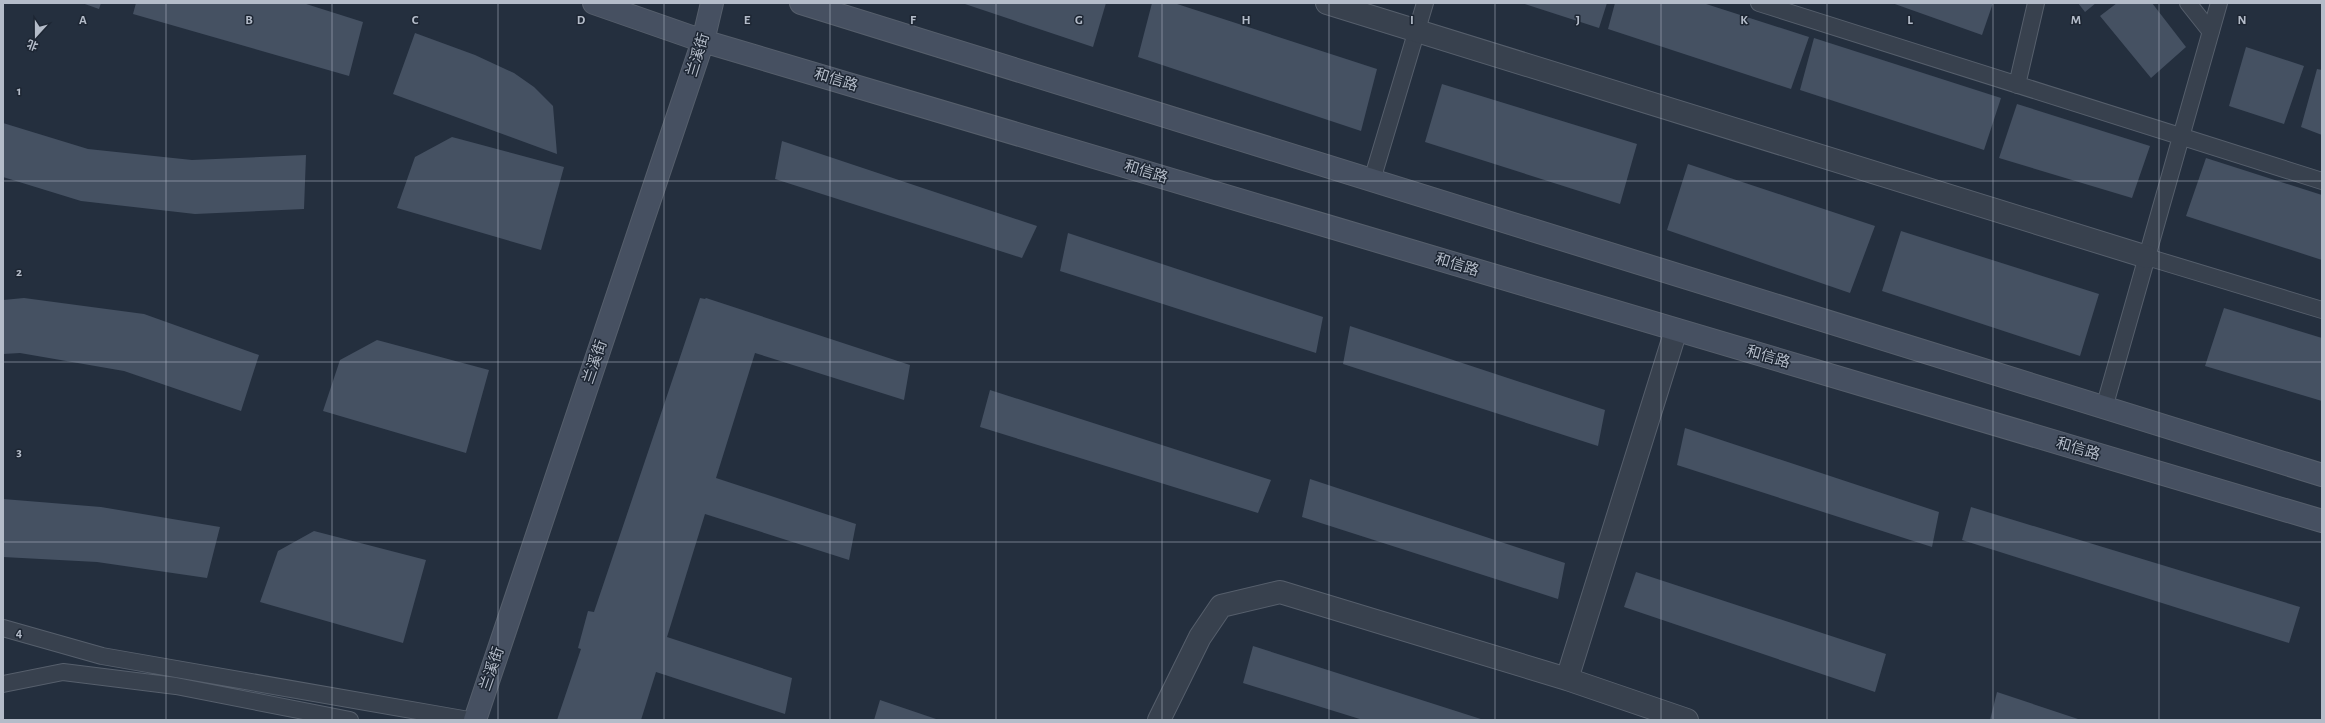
<svg xmlns="http://www.w3.org/2000/svg" width="2325" height="723" font-family="'Alegreya Sans','Noto Sans SC',sans-serif">
  <style>
    .building { fill: #455162 }
    .lines { fill: none; stroke-linecap: round; stroke-linejoin: round }
    .lane-casing { stroke: #565f6c; stroke-width: 18 }
    .street-casing { stroke: #565f6c; stroke-width: 24 }
    .secondary-casing { stroke: #565f6c; stroke-width: 24 }
    .lane { stroke: #38414e; stroke-width: 16 }
    .street { stroke: #38414e; stroke-width: 22 }
    .secondary { stroke: #465061; stroke-width: 22 }
    .grid { fill: none; stroke: #b4bcc9; stroke-width: 1; stroke-opacity: 0.55 }
    .labels { text-anchor: middle; dominant-baseline: central; stroke-width: 3; stroke-linejoin: round; paint-order: stroke }
    .street-label { font-size: 15px; fill: #b4bcc9; stroke: #1d2633 }
    .grid-label { font-size: 13px; text-anchor: middle; font-weight: bold; fill: #b4bcc9; stroke: #1d2633; stroke-width: 3; stroke-linejoin: round; paint-order: stroke }
  </style>
  <rect width="100%" height="100%" fill="#242f3e"/>
  <path class="building" d="M82,3h19l-2,6z
    M136,3h167l60,19 -14,54 -216,-62z
    M962,3h144l-13,44z
    M1152,3h22l203,66 -16,62 -223,-74z
    M1522,3h85l-8,25z
    M1615,3h88l106,34 -18,52 -183,-60z
    M1892,3h101l-11,32z
    M2078,3h18l-11,9z
    M2117,3h35l34,44 -35,31 -51,-62z
    M415,33l60,22 39,18 20,14 19,19 4,48 -164,-60z
    M1814,38l187,60 -17,52 -184,-60z
    M2246,47l58,19 -20,58 -55,-18z
    M2317,69l5,1v65l-21,-8z
    M1442,84l195,60 -17,60 -195,-62z
    M2017,104l133,42 -18,52 -133,-40z
    M3,123l85,26 104,11 114,-5 -2,54 -109,5 -114,-13 -78,-24z
    M452,137l112,30 -23,83 -144,-42 18,-51z
    M782,141l255,85 -15,32 -247,-79z
    M2206,158l116,37v65l-136,-44z
    M1688,164l187,62 -25,67 -183,-63z
    M1901,231l198,63 -19,62 -198,-65z
    M1068,233l255,84 -7,36 -256,-82z
    M24,298l120,16 115,41 -18,56 -117,-40 -104,-18 -17,1v-54z
    M700,298l5,1 1,-1 204,67 -6,35 -149,-47 -39,125 140,46 -7,36 -144,-46 -38,123 125,41 -7,36 -129,-42 -15,48h-84l24,-71 -3,-1 10,-37 6,1z
    M2224,308l98,30v63l-117,-35z
    M1350,326l255,84 -7,36 -255,-82z
    M377,340l112,30 -23,83 -143,-42 17,-51z
    M990,390l281,90 -13,33 -278,-86z
    M1685,428l254,84 -7,35 -255,-82z
    M1310,479l255,84 -7,36 -256,-82z
    M3,499l98,8 119,20 -13,51 -110,-16 -94,-5z
    M1971,507l329,100 -11,36 -327,-103z
    M314,531l112,29 -23,83 -143,-41 18,-51z
    M1636,572l250,82 -11,38 -251,-85z
    M1253,646l231,74h-121l-120,-37z
    M1997,692l84,28h-91z
    M880,700l59,20h-65z"/>
  <g class="lines">
    <g class="lane-casing">
      <path id="lane" d="M1759,3l563,178
        M2188,3l23,29
        M2017,85l19,-82
        M1372,180l53,-177
        M2147,257l175,53
        M2104,408l115,-405
        M3,628l99,28 367,64
        M3,684l60,-12 113,14 174,34"/>
    </g>
    <g class="street-casing">
      <path id="street" d="M1327,3l820,254
        M1567,679l109,-349
        M1159,720l41,-83 21,-31 59,-14 287,87 120,41"/>
    </g>
    <g class="secondary-casing">
      <path id="secondary" d="M594,3l109,38 1619,480
        M801,3l1521,472
        M475,720l228,-679 9,-38"/>
    </g>
    <use href="#lane" class="lane"/>
    <use href="#street" class="street"/>
    <use href="#secondary" class="secondary"/>
  </g>
  <path class="grid" d="M166,3v717M332,3v717M498,3v717M664,3v717M830,3v717M996,3v717M1162,3v717M1329,3v717M1495,3v717M1661,3v717M1827,3v717M1993,3v717M2159,3v717M3,181h2319M3,362h2319M3,542h2319"/>
  <g class="labels">
    <g class="street-label">
      <text transform="translate(698 55) rotate(-73)">兰溪街</text>
      <text transform="translate(836 80) rotate(17)">和信路</text>
      <text transform="translate(1146 172) rotate(17)">和信路</text>
      <text transform="translate(1457 265) rotate(17)">和信路</text>
      <text transform="translate(1768 357) rotate(16)">和信路</text>
      <text transform="translate(595 362) rotate(-71)">兰溪街</text>
      <text transform="translate(2078 449) rotate(16)">和信路</text>
      <text transform="translate(492 669) rotate(-71)">兰溪街</text>
    </g>
  </g>
  <g class="grid-label">
    <text x="83" y="24">A</text>
    <text x="249" y="24">B</text>
    <text x="415" y="24">C</text>
    <text x="581" y="24">D</text>
    <text x="747" y="24">E</text>
    <text x="913" y="24">F</text>
    <text x="1079" y="24">G</text>
    <text x="1246" y="24">H</text>
    <text x="1412" y="24">I</text>
    <text x="1578" y="24">J</text>
    <text x="1744" y="24">K</text>
    <text x="1910" y="24">L</text>
    <text x="2076" y="24">M</text>
    <text x="2242" y="24">N</text>
    <text x="19" y="95">1</text>
    <text x="19" y="276">2</text>
    <text x="19" y="456">3</text>
    <text x="19" y="637">4</text>
  </g>
  <rect width="2325" height="723" fill="none" stroke="#b4bcc9" stroke-width="8"/>
  <g transform="translate(36 36) rotate(201)" stroke="#1d2633" stroke-width="3" paint-order="stroke">
  <path d="M0-3L7 15L0 10L-7 15Z" fill="#b4bcc9"/>
  <text y="-6" font-size="11" font-weight="bold" text-anchor="middle" fill="#b4bcc9">北</text>
  </g>
</svg>
